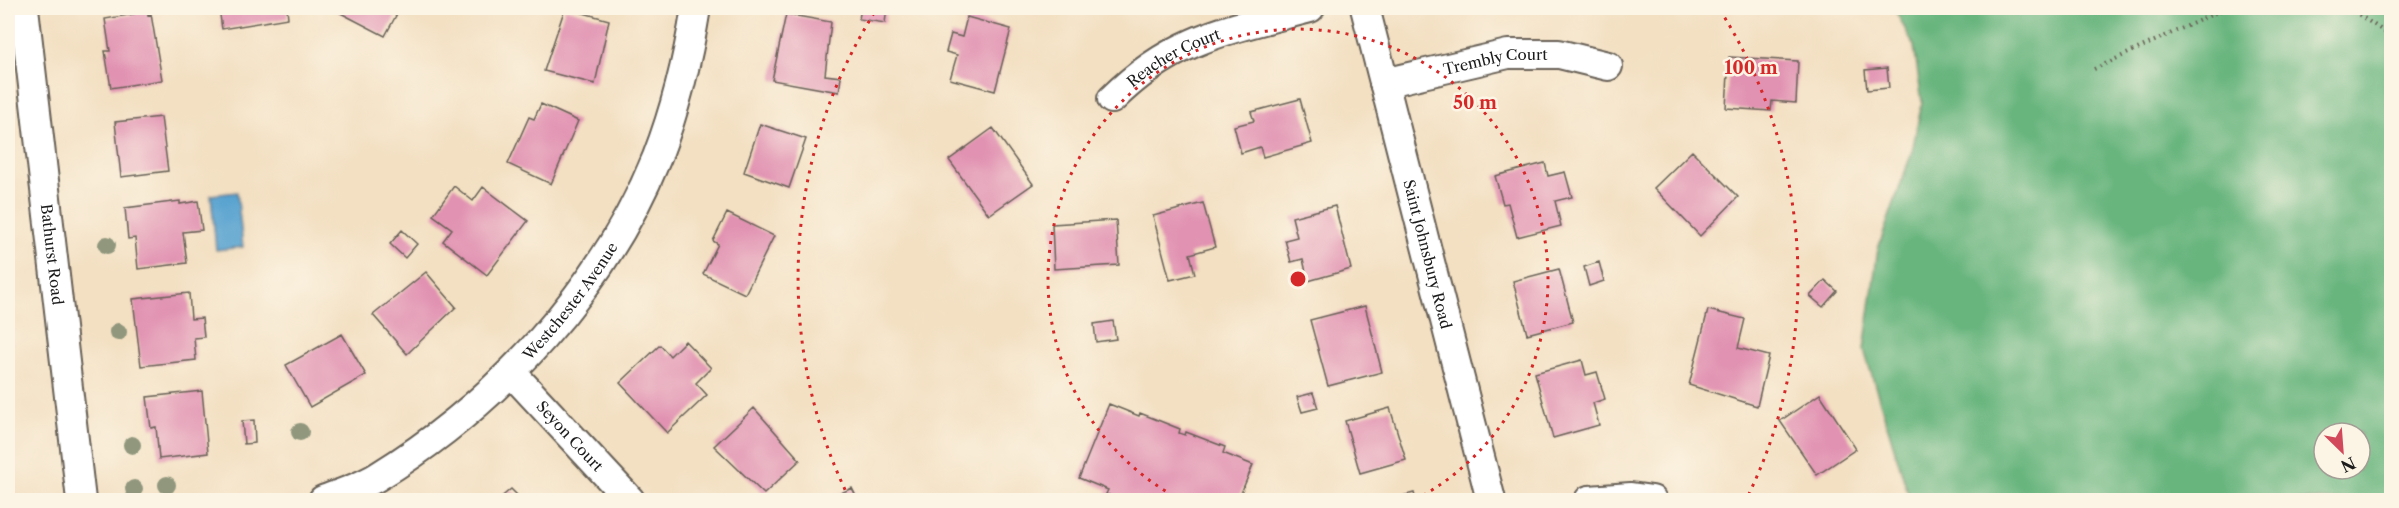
<svg xmlns="http://www.w3.org/2000/svg" width="2399" height="508" font-family="'Libre Caslon Text',serif">
  <style>
    .forest { fill: #68b57e; stroke: #42684d; stroke-width: 1.5; fill-rule: evenodd }
    .water { fill: #59a3d0; stroke: #3a6076; stroke-width: 1.5 }
    .building { fill: #e191b1 }
    .lines { fill: none; stroke-linecap: round; stroke-linejoin: round }
    .street-casing { stroke: #676056; stroke-width: 32 }
    .path { stroke: #676056; stroke-width: 4; stroke-dasharray: 1.5 4.5; stroke-linecap: butt }
    .street { stroke: #fff; stroke-width: 28 }
    .tree { fill: #90977d }
    .ring { fill: none; stroke: #d62828; stroke-width: 3; stroke-dasharray: 3 6 }
    .labels { text-anchor: middle; dominant-baseline: central; stroke-width: 5; stroke-linejoin: round; paint-order: stroke }
    .street-label { font-size: 15px; fill: #1c1c1c; stroke: #fcf5e5 }
    .centre { fill: #d62828; stroke: #fcf5e5; stroke-width: 3 }
    .ring-label { font-size: 18px; text-anchor: middle; font-weight: bold; fill: #d62828; stroke: #fcf5e5; stroke-width: 5; stroke-linejoin: round; paint-order: stroke }
  </style>
  <rect width="100%" height="100%" fill="#fcf5e5"/>
  <filter id="ink" filterUnits="userSpaceOnUse"><feTurbulence type="fractalNoise" baseFrequency=".0167" numOctaves="2"/><feDisplacementMap in="SourceGraphic" scale="12" xChannelSelector="R" yChannelSelector="G"/><feConvolveMatrix kernelMatrix="1 2 1 2 8 2 1 2 1" color-interpolation-filters="sRGB"/></filter>
  <filter id="wash" filterUnits="userSpaceOnUse"><feTurbulence type="fractalNoise" baseFrequency=".008" numOctaves="4" result="noise"/><feDisplacementMap in="SourceGraphic" scale="24" xChannelSelector="R" yChannelSelector="G"/><feGaussianBlur stdDeviation="1.35" result="paint"/><feColorMatrix in="noise" values="0 0 0 0 0 0 0 0 0 0 0 0 0 0 0 0 0 1.4 0 .05"/><feComposite in="paint" operator="in"/></filter>
  <g filter="url(#wash)">
    <rect width="100%" height="100%" fill="#f3dfc1"/>
    <path class="forest" d="M1894,8h497v492l-481,-1 -46,-149 14,-101 34,-97 10,-50 -8,-56zM2324,433h36v36h-36z"/>
    <path class="water" d="M237,192l6,55 -27,3 -5,-55z"/>
    <g id="blocks">
      <path class="building" d="M133,8h14l1,7 3,-1 11,66 -51,8 -6,-37h5l-5,-32 29,-5z
        M219,8h68l1,10 -66,11z
        M331,8h62l6,2 -14,26z
        M565,8l44,12 -14,64 -51,-13z
        M861,8h26l-2,15 -26,-4z
        M786,14l45,8 -6,53 16,2 -2,15 -67,-12z
        M967,17l44,12 -16,62 -45,-12 7,-24 -11,-3 5,-18 11,3z
        M1729,57l69,4 -2,42 -24,-2 -1,10 -45,-3z
        M1887,68l2,20 -22,2 -2,-20z
        M1300,99l12,44 -49,14 -3,-10 -19,6 -7,-27 20,-5 -3,-9z
        M541,104l37,17 -27,63 -43,-20 21,-47 5,2z
        M161,117l7,54 -47,6 -6,-55z
        M760,124l46,15 -17,49 -45,-16z
        M993,128l40,56 -44,31 -40,-55z
        M1692,151l46,46 -38,39 -46,-48z
        M1545,163l3,13 17,-4 7,25 -17,4 6,25 -44,11 -9,-34 -5,1 -8,-28z
        M454,186l19,15 10,-14 45,34 -41,54 -44,-34 9,-12 -19,-14z
        M180,201v3l18,-3 4,29 -19,2 4,31 -49,6 -3,-31 -7,1 -3,-31z
        M1203,203l12,44 -25,7 5,20 -25,6 -17,-64z
        M1335,206l16,63 -43,12 -5,-22 -12,3 -6,-22 12,-3 -5,-20z
        M727,213l47,23 -29,58 -42,-20 15,-30 -5,-3z
        M1116,220l3,45 -65,4 -2,-45z
        M402,230l15,14 -12,14 -15,-14z
        M1599,262l5,19 -15,5 -5,-19z
        M1559,269l14,53 -46,12 -14,-53z
        M426,272l30,35 -49,47 -34,-39z
        M1825,280l12,11 -14,16 -13,-11z
        M189,293l2,26 11,-1 2,19 -10,1 2,22 -55,6 -8,-67z
        M1365,306l17,66 -54,14 -18,-66z
        M1708,310l37,9 -7,29 31,8 -12,50 -68,-21z
        M1113,321l3,18 -20,3 -2,-18z
        M342,334l24,41 -56,32 -24,-42z
        M685,341l26,27 -15,15 11,12 -40,38 -47,-50 40,-38 10,11z
        M1582,360l4,15 11,-3 8,27 -12,4 6,22 -46,13 -18,-65z
        M202,391l6,62 -49,6 -3,-32 -5,1 -4,-31z
        M1313,393l5,15 -16,4 -5,-15z
        M1820,394l36,55 -39,26 -37,-54z
        M1109,404l30,12 1,-3 40,16 -1,4 6,2 1,-3 39,15 -2,6 30,12 -15,35h-115l-17,-6 2,-4 -29,-12z
        M754,408l46,52 -36,34 -50,-48z
        M1390,408l16,52 -46,13 -15,-52z
        M254,420l1,23 -11,1 -2,-23z
        M852,488l6,12h-32z
        M511,489l11,11h-24z
        M1414,493l2,7h-29z"/>
    </g>
  </g>
  <g filter="url(#ink)">
    <use href="#blocks" fill-opacity="0" stroke="#676056" stroke-width="1.5"/>
    <g class="lines">
      <g class="street-casing">
        <g id="street">
          <path id="s1" d="M24,8l57,492"/>
          <path id="s2" d="M1365,8l126,492"/>
          <path id="s3" d="M1384,83l124,-29h51l49,12"/>
          <path id="s4" d="M1112,99c61,-61 118,-70 198,-91"/>
          <path id="s5" d="M511,372l119,128"/>
          <path id="s6" d="M323,500c18,-7 38,-13 54,-23 120,-73 227,-189 280,-320 19,-49 31,-99 39,-149"/>
          <path d="M1589,500l42,-3 21,3"/>
        </g>
      </g>
      <path class="path" d="M2349,8l43,29
        M2094,69l132,-61"/>
      <use href="#street" class="street"/>
    </g>
    <g class="tree">
      <circle cx="107" cy="245" r="9"/>
      <circle cx="118" cy="332" r="9"/>
      <circle cx="300" cy="432" r="9"/>
      <circle cx="132" cy="445" r="9"/>
      <circle cx="167" cy="485" r="9"/>
      <circle cx="134" cy="489" r="9"/>
    </g>
  </g>
  <g class="ring">
    <path d="M1181 500A250 250 0 1 1 1415 500"/>
    <path d="M849 498A500 500 0 0 1 876 10M1720 10A500 500 0 0 1 1747 498"/>
  </g>
  <g class="labels">
    <g class="street-label">
      <text stroke="none"><textPath href="#s4" startOffset="75">Reacher Court</textPath></text>
      <text stroke="none"><textPath href="#s3" startOffset="114">Trembly Court</textPath></text>
      <text stroke="none"><textPath href="#s1" startOffset="248">Bathurst Road</textPath></text>
      <text stroke="none"><textPath href="#s2" startOffset="254">Saint Johnsbury Road</textPath></text>
      <text stroke="none"><textPath href="#s6" startOffset="322">Westchester Avenue</textPath></text>
      <text stroke="none"><textPath href="#s5" startOffset="87">Seyon Court</textPath></text>
    </g>
  </g>
  <circle cx="1298" cy="279" r="9" class="centre"/>
  <g class="ring-label">
    <text x="1751" y="74">100 m</text>
    <text x="1475" y="109">50 m</text>
  </g>
  <rect width="2399" height="508" fill="none" stroke="#fcf5e5" stroke-width="30"/>
  <g transform="translate(2342 451) rotate(155)"><circle r="28" fill="#fcf5e5" stroke="#a29e95" stroke-width="1.5"/>
  <path d="M0-4.5L10 22L0 15L-10 22Z" fill="#d1495b"/>
  <text y="-9" font-size="16" font-weight="bold" text-anchor="middle" fill="#1c1c1c">N</text>
  </g>
</svg>
